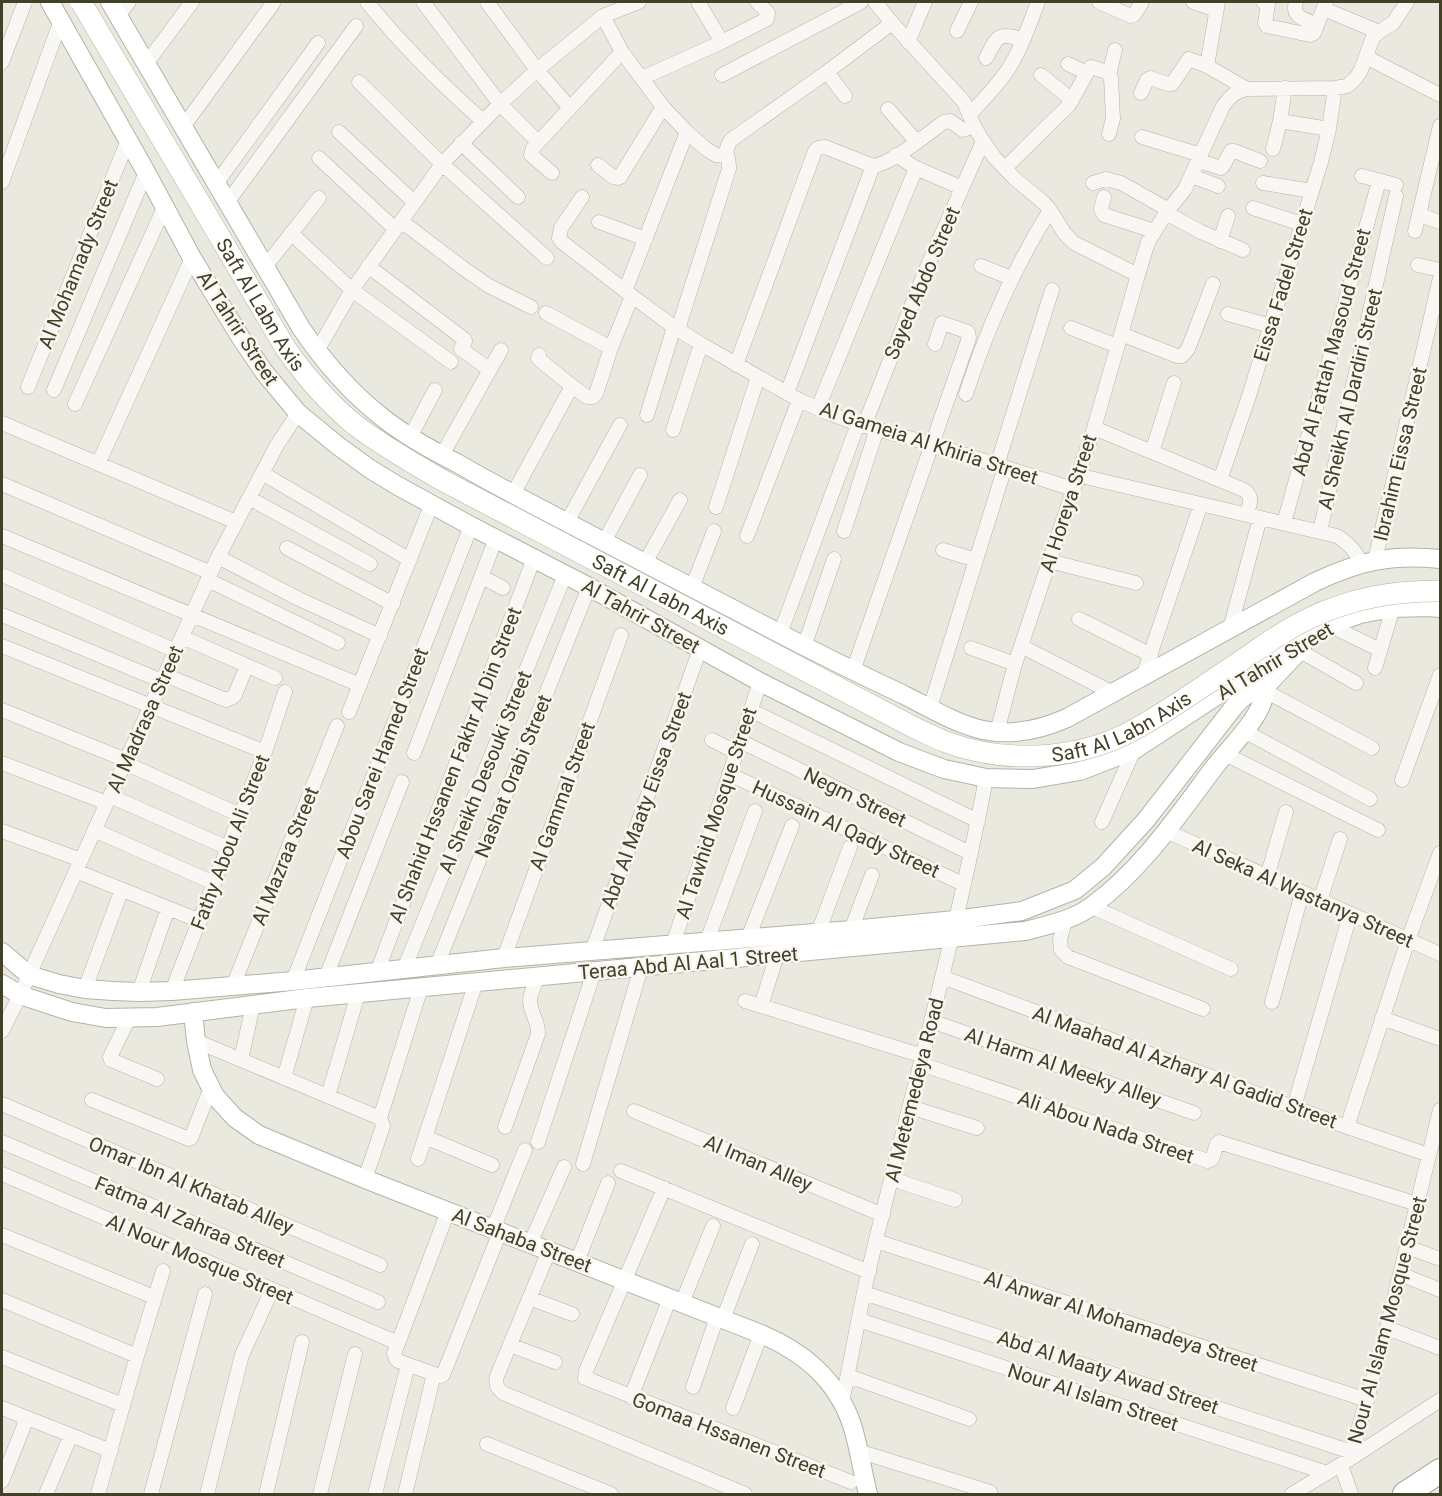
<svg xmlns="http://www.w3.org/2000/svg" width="1442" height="1496" font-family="Roboto,sans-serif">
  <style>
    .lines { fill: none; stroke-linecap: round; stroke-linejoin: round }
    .street-casing { stroke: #b5b3a5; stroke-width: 15 }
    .secondary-casing { stroke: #b5b3a5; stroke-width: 20 }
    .highway-casing { stroke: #a29e86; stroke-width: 26 }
    .street { stroke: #f8f7f3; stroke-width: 14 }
    .secondary { stroke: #fff; stroke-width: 18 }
    .highway { stroke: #fff; stroke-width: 24 }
    .primary-bridge-casing { stroke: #b7b39e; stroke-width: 22; stroke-linecap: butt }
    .primary-bridge { stroke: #fff; stroke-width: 21 }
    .labels { text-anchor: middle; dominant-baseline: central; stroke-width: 5; stroke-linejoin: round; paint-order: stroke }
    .street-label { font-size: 20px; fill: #434027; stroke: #f7f6f0 }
  </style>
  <rect width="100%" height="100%" fill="#eae9e0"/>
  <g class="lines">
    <g class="street-casing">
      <path id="street" d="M367,2c35,43 74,82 116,119
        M423,2l77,102 38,38
        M487,2l50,68 33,38
        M698,2l24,40
        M875,2l17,21 72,79 10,24 9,15 11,16 20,21 30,25 6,7 15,24 9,9 64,32 10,-33 18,-29 19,-24 38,-83c8,-10 12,-15 24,-17l88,-1 12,-2 9,-8 5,-8 12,-33 6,-5 14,-9 14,-21
        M1099,2l32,14 3,-1 8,-13
        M1193,2l23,8
        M1263,2l5,2 -3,19 2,3 43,9 4,-2 12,-31
        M1296,2c-5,16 9,17 21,23
        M1324,9l55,23
        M118,16l11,-14
        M603,16l19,36 41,55 24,25 19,17 10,6 11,1
        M957,31l14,-29
        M908,42l17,-40
        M1366,57l74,38
        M986,58c13,-24 11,-25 37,-19
        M2,62l23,-60
        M146,64l46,-62
        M1068,64l19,9
        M1207,66l11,-64
        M827,72l18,24
        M722,75l139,-73
        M1041,75l31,25
        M1109,75l6,-25
        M642,78l80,-36 45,-23 1,-6 -11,-11
        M359,82l83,82 105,94
        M1141,93l6,-13 3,-2 18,6h4l17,-25 18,7 40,23
        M888,109l28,32
        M969,115c13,-14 27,-28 38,-44 14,-21 22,-46 31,-69
        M1280,121l49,8
        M183,127l91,-125
        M339,132l75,70
        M1142,137l59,18
        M461,143l57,54
        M1273,149l7,-28 5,-33
        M896,155l20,13 46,20
        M319,158l76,71
        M1199,161l22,7 2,-2 8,-15h3l26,10
        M598,165l15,12 5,1 2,-1 43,-70
        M1005,168l64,-63 20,-36 2,-2 16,5 4,6 2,41 -4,15
        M552,173l-21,-18 2,-7 89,-96
        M1192,176l26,10
        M1362,176l34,9
        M2,182l59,-162
        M1093,183l13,-4 15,4 48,27
        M1263,183l49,8
        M216,184l102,-141
        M582,197l-21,31 -2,10 3,4 70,54 42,31 27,17 98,56 29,13 30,11 73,20 142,45
        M1104,197l-3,12 3,6 50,16
        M227,203l129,-177
        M1253,208l49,16
        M1166,213l35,19 42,18
        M1419,215l21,7
        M401,221l66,50 22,15 42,21
        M599,222l47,17
        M1415,231l25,-105
        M291,233l61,57 99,72
        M1220,241l8,-25
        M1418,265l22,5
        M368,266l96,73 1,2 -4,8 29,21
        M981,266l30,12
        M265,267l54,-69
        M625,291l62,-159
        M546,313l65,35
        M1228,314l43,12
        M1071,328l46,18
        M678,329l51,-160c1,-13 -7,-16 2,-29l96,-68 65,-49
        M1121,334l56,22h5l6,-7 25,-65
        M317,351l35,-61 90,-126 58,-60 37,-34 66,-54 36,-14
        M539,355l-1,3 3,3 31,25
        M736,365l79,-214 3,-3 7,-1 48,19
        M28,387l100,-247
        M54,390l92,-218
        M787,393l86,-227c19,-2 55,-33 71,-44l6,-1 13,9 11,-4
        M966,394c21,-66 48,-126 84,-184
        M75,404l89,-196
        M818,408l98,-240
        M647,415l27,-88
        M2,423l234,99
        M864,426l60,-152 59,-133
        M1094,428l150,62c10,7 6,15 2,24
        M673,430l28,-86
        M410,437l25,-47
        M1152,452l22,-69
        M442,455l59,-105
        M98,464l94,-206
        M997,465l55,-175
        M262,473l148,87
        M1077,475l260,61c12,8 18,14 24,27
        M1220,480l29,-84 72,-234 8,-33 6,-41
        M2,484l209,89
        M513,494l59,-108 15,11h6l3,-3 15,-46 21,-52
        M249,498l121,66
        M716,507l42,-130
        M567,522l53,-97
        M1284,523l95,-342
        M844,531l33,-102
        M1320,531l76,-335
        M2,536l358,149
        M747,536l52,-136
        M604,542l36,-67
        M287,548l106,56
        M943,550l33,10
        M218,557l81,42 81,37
        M1375,560l65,-282
        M1049,561l87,22
        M645,563l35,-63
        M2,575l174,76
        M482,577l21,11
        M208,580l130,63
        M692,588l22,-57
        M2,615l160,66
        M1079,619l72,36
        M1329,625l45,22
        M1230,629l30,-111
        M780,634l78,-210
        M182,637l93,41
        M2,646l263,106
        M1021,646l92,47
        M804,647l30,-88
        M971,648l44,16
        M1300,651l56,32
        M1375,668l18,-60
        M853,671l116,-333 -1,-6 -26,-9 -7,21
        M165,675l61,25 7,-3 2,-2 8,-20
        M1143,676l58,-172
        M1265,691l107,57
        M930,708l75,-241
        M2,710l124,50
        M750,710l228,111
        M349,712l83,-209
        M1244,731l126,68
        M997,732l18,-68 79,-236 44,-153
        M712,740l24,12
        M740,741l230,112
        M414,753l82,-215
        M1225,754l153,76
        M2,763l105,40
        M125,763l115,52
        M729,774l234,110
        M1402,780l38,-105
        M110,796l118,52
        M1102,822l32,-72
        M94,830l120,53
        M2,831l79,29
        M1166,831l274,123
        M76,871l124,50
        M1267,877l19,-65
        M1320,901l20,-62
        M1092,907l139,62
        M1066,919l-6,20 1,11 7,7 135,52
        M851,930l21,-55
        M818,933l32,-86
        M748,938l44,-112
        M707,941l48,-130
        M673,944l87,-262
        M592,951l108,-302
        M504,958l117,-323
        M437,965l152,-378
        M404,969l161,-394
        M377,972l157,-414
        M326,977l76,-195
        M942,977l405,150 82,28
        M293,981l178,-455
        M233,986l104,-260
        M85,989l37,-100
        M172,991l93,-239 20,-60
        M139,992l29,-84
        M745,1001l178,55
        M1272,1002l30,-109
        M761,1006l16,-51
        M129,1018l-19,39 1,3 46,19
        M1382,1018l58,21
        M931,1021l263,92
        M2,1031l18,-36 198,-438 59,-112 21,-32
        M196,1041l184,77
        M241,1060l12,-55
        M921,1064l287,97 4,-2 5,-15 2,-2 198,62
        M284,1078l23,-80
        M328,1096l30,-102
        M92,1100l97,39 2,-1 20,-51
        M2,1104l378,161
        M910,1107l67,21
        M1294,1107l56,-192
        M634,1111l249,104
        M505,1127l33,-93c1,-12 -8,-22 -8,-33 0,-8 5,-17 8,-24
        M1347,1127l61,-187 32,-87
        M425,1137l67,28
        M2,1142l376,160
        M538,1142l56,-170
        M418,1159l58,-177
        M583,1164l58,-196
        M621,1171l248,101
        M2,1174l396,169
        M365,1179l18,-53 -3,-8 41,-130
        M892,1179l63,21
        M664,1188l-78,183 -1,7 266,104
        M448,1211l-54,143 2,5 2,2 42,15 3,-1 57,-143
        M493,1229l32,-79
        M2,1235l152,62
        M876,1241l491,159
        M530,1244l34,-77
        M1407,1247l33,12
        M549,1251l-52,125c-2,8 0,12 6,17l242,101
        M577,1262l31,-79
        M1400,1274l40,16
        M864,1293l488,159
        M529,1298l43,16
        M2,1300l135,56
        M682,1303l31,-77
        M723,1319l29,-75
        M859,1320l468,153
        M1387,1328l53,20
        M510,1345l45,17
        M2,1357l121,48
        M848,1376l121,43
        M693,1387l24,-70
        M631,1397l39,-99
        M842,1403c9,-44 17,-89 27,-134 39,-164 86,-326 117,-491
        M2,1408l109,43
        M733,1408l28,-74
        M487,1444l124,50
        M858,1451l132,41
        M1350,1459l37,-131 53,-218
        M1341,1465l10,29
        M2,1481l25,-63
        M46,1494l25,-59
        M98,1494l39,-138 26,-85
        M151,1494l54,-200
        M207,1494l35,-139 30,-65
        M266,1494l36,-152
        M320,1494l35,-140
        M375,1494l33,-129
        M405,1494l29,-120
        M1292,1494l58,-35 90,-59"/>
    </g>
    <g class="secondary-casing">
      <path id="secondary" d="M50,2l96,170 46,86 49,80 23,34 34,41 39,32 33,24 28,17 73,40 118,61 171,95 139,70 45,17 42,9 47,1 47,-8 54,-21 157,-103 38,-22 31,-11 33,-6 35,-1 12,1
        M110,2l191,326c23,34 50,65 82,90 23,18 48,32 74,45 22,13 45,25 67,37 77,40 153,80 230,120 49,26 99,51 150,75 24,12 52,29 79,35 29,6 57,0 84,-12l248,-136c44,-21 77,-28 125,-23
        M2,952l27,23 30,9 26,5 28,2 26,1 33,-1 121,-10 211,-23 347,-28 104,-10 67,-9 53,-21 28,-23 43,-47 87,-112 7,-8 12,-9 15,-6 35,-37
        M2,984l18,11 52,17 34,6 51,-1 150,-19 718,-67c23,-6 49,-11 68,-26 49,-36 84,-88 120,-136 16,-21 40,-43 49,-66 2,-6 3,-12 5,-18
        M193,1012l3,29 6,29 13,26 20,22 24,17 106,44 396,155c42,18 74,44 90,88 8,23 11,49 17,72"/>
    </g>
    <g class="highway-casing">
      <path id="highway" d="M1405,1494l35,-23"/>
    </g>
    <use href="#street" class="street"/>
    <use href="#secondary" class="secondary"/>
    <use href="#highway" class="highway"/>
    <g class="primary-bridge-casing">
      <g id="primary-bridge">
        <path id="s1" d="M81,2l205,347c20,28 42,54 69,76 26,20 55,36 83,53l475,249c11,5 22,11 33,15 57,21 127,19 182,-9 37,-19 72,-45 107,-68 24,-16 47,-34 73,-46 43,-21 85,-28 132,-28"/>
      </g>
    </g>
    <use href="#primary-bridge" class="primary-bridge"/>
  </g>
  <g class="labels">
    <g class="street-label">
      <text transform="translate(78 264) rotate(-68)">Al Mohamady Street</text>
      <text transform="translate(922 283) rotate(-67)">Sayed Abdo Street</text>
      <text transform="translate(1283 285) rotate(-73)">Eissa Fadel Street</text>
      <text stroke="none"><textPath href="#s1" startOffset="352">Saft Al Labn Axis</textPath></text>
      <text transform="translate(238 328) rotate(57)">Al Tahrir Street</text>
      <text transform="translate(1331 352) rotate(-75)">Abd Al Fattah Masoud Street</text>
      <text transform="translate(1350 399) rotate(-77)">Al Sheikh Al Dardiri Street</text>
      <text transform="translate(929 443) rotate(18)">Al Gameia Al Khiria Street</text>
      <text transform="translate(1400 454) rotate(-77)">Ibrahim Eissa Street</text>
      <text transform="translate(1068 503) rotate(-72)">Al Horeya Street</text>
      <text stroke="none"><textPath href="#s1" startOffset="856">Saft Al Labn Axis</textPath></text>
      <text transform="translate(641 616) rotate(29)">Al Tahrir Street</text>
      <text transform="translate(1275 661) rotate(-31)">Al Tahrir Street</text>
      <text transform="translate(145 719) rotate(-66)">Al Madrasa Street</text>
      <text stroke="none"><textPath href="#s1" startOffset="1360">Saft Al Labn Axis</textPath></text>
      <text transform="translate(382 753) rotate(-69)">Abou Sarei Hamed Street</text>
      <text transform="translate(455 765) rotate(-69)">Al Shahid Hssanen Fakhr Al Din Street</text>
      <text transform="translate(485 772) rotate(-68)">Al Sheikh Desouki Street</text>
      <text transform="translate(513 776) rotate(-68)">Nashat Orabi Street</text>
      <text transform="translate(562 796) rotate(-70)">Al Gammal Street</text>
      <text transform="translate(855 797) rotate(26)">Negm Street</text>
      <text transform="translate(646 800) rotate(-70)">Abd Al Maaty Eissa Street</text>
      <text transform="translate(716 813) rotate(-72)">Al Tawhid Mosque Street</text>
      <text transform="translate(846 829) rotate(25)">Hussain Al Qady Street</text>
      <text transform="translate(230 842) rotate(-69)">Fathy Abou Ali Street</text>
      <text transform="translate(285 856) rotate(-68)">Al Mazraa Street</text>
      <text transform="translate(1303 893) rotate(24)">Al Seka Al Wastanya Street</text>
      <text transform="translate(688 963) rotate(-5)">Teraa Abd Al Aal 1 Street</text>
      <text transform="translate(1063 1067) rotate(19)">Al Harm Al Meeky Alley</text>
      <text transform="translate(1185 1067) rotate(20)">Al Maahad Al Azhary Al Gadid Street</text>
      <text transform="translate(914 1090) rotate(-76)">Al Metemedeya Road</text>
      <text transform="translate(1106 1127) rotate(19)">Ali Abou Nada Street</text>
      <text transform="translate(758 1163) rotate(23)">Al Iman Alley</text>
      <text transform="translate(191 1185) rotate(23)">Omar Ibn Al Khatab Alley</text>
      <text transform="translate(190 1222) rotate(23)">Fatma Al Zahraa Street</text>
      <text transform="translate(522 1240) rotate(21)">Al Sahaba Street</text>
      <text transform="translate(200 1259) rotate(23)">Al Nour Mosque Street</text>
      <text transform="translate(1387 1320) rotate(-75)">Nour Al Islam Mosque Street</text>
      <text transform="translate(1121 1321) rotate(18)">Al Anwar Al Mohamadeya Street</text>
      <text transform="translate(1108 1372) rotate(18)">Abd Al Maaty Awad Street</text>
      <text transform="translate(1093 1397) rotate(18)">Nour Al Islam Street</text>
      <text transform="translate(729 1435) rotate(21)">Gomaa Hssanen Street</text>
    </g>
  </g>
  <rect width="1442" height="1496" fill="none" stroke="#434027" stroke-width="6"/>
</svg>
